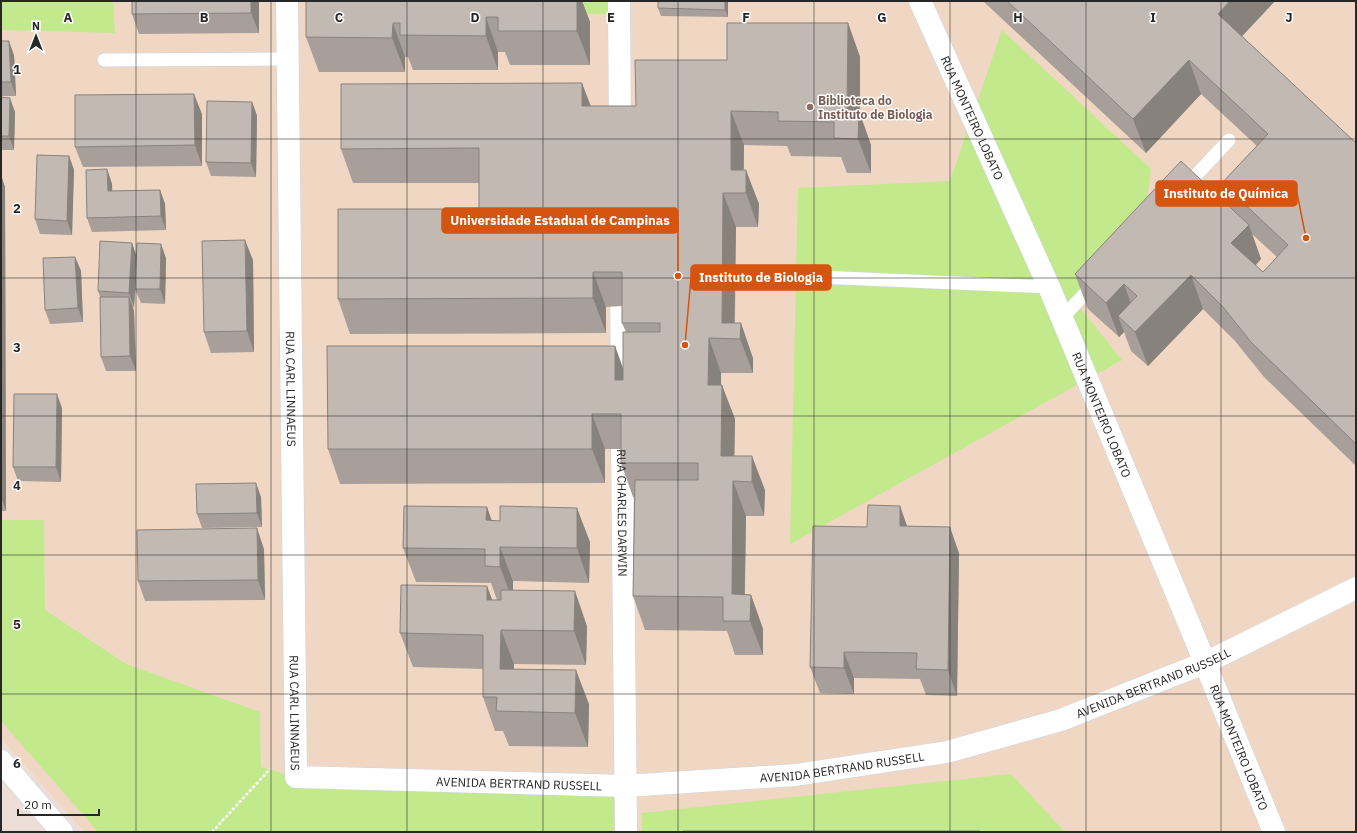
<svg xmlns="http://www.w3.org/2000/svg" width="1357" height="833" font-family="'IBM Plex Sans',sans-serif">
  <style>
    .education { fill: #f0d7c3 }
    .green { fill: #c2e98c }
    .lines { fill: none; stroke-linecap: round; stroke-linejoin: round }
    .lane-casing { stroke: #ccd6e2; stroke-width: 14 }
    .street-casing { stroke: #ccd6e2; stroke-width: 23 }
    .secondary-casing { stroke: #ccd6e2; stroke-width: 23 }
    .path { stroke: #fff; stroke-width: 2.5; stroke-dasharray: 3 2; stroke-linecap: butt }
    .lane { stroke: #fff; stroke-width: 13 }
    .street { stroke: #fff; stroke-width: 22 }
    .secondary { stroke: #fff; stroke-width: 22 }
    .wall { fill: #a89f9a; fill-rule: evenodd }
    .shaded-wall { fill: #88827d }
    .building { fill: #c3b9b3; stroke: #88827d }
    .grid { fill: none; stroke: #272727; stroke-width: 1; stroke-opacity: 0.55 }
    .education-dot { fill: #8d6e63; stroke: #fff; stroke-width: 1.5 }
    .labels { text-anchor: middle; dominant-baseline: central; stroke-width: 3; stroke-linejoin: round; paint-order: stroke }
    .education-label { font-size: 12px; font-weight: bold; fill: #785e54; stroke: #fff; text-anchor: start }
    .street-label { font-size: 12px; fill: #272727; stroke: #fff }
    .grid-label { font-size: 13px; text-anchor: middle; font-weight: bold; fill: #272727; stroke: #fff; stroke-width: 3; stroke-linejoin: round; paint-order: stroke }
    .leader { fill: none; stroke: #d5540f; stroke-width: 1.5 }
    .callout-dot { fill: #d5540f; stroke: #fff; stroke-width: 1.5 }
    .callout { fill: #d5540f; stroke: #d5540f; stroke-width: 1.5 }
    .callout-label { font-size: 13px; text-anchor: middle; font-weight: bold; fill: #fff }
  </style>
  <rect width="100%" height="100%" fill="#ecddd6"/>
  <path class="education" d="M113,1h1243v831h-742v-18l11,-28 -329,-9 -35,-10 -1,-55 -134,-48 -81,-54 -1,-90h-43v-490l114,3z
    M1,721l97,111h-13l-72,-80 -12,-14z"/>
  <path class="green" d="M1,1h112l2,32 -114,-3z
    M523,1h89v13l-89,-1z
    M1002,30l149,139 -10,76 -64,59 45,56 -332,184 8,-356 152,-7z
    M1,520h43l1,90 81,54 134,48 1,55 35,10 329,9 -11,28v18h-516l-97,-111z
    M1011,774l54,58h-423v-19z"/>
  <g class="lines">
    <g class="lane-casing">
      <path id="lane" d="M104,60l183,-1
        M1184,188l45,-48
        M818,277l231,10
        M1062,318l33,-35"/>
    </g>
    <g class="street-casing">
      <g id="street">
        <path d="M619,1l1,135"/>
        <path id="s1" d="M920,1l129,286 143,344 82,201"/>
        <path d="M621,276l1,120"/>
        <path id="s2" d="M622,438l4,394"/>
      </g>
    </g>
    <g class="secondary-casing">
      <g id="secondary">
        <path id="s3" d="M287,1l9,776 329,9 171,-11 151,-23 114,-32 113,-45 31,-12 151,-75"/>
        <path d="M1,761l61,71"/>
      </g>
    </g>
    <path class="path" d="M212,832l58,-63"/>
    <use href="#lane" class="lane"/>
    <use href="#street" class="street"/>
    <use href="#secondary" class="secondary"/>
  </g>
  <path class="wall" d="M259,1v32l-120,1 -7,-20z
    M306,1h276l8,21v43h-80l-5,-13h-7v18h-85l-5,-13h-3v15h-86l-13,-35z
    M658,1h70v16l-67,-1 -3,-8z
    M983,1h292l-33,35 114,107v323l-92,-89 -29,-36 -32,-32 -55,57 -17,-15 -7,-19 -5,5 -31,-28 -13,-35 156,-66 -9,-25 35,-37 -56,-52 -55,59zM1252,234l25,23 -14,15 -8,-6 6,-7z
    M848,23l12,34v57l11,31v28h-24l-6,-16 -50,-1 -4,-10 -43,-1v25l15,34 -1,23h-22l-1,96 18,35v15h-32v12l14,34 -1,37 31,34 -1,26h-18l-1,78 6,1 12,34v26h-28l-8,-24 -82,-1 -12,-34 1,-99h-1l-12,-34v-14h-16v34l-265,1 -12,-35 287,-103 8,22 3,-36 -4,-9v-17l-16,1v26l-256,1 -12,-35 141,-90v-26h-126l-12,-34 250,-43h45l91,-46z
    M1,41l13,14 2,41h-15z
    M1,97l14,15 -1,38h-13z
    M252,102l5,14 -1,61 -45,-1 -5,-14z
    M202,114v52l-119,1 -8,-20z
    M69,156l5,14 -2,65 -32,-1 -5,-15z
    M107,169l5,15v7l48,-1 5,14 1,26 -74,2 -5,-14z
    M1,175l4,12 1,324h-5z
    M136,256l30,2 -1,46 -24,-1 -6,-14 1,-9 -2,27h-1l1,4 2,60h-30l-5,-14 -1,-60 -2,-6z
    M75,257l6,14 2,51 -33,2 -5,-14z
    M253,260l1,92 -43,1 -7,-21z
    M62,408l-1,74 -43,-1 -5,-14z
    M261,497l1,30 -60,1 -5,-14z
    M900,506l7,20 52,27 -2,143 -31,-1 -6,-16 -66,-1v16l-34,-1 -10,-26 57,-140z
    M492,521l98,21 -1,41 -76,-2v9l74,36 -1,39 -72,-1v5l75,35 -1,43 -79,-1 -6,-15h-8l-12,-34v-28l-70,-2 -13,-34 92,-33h5l-6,-17 -75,-1 -13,-34z
    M264,549l1,51 -120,1 -7,-20z"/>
  <path class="shaded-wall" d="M251,1h8v32l-8,-20z
    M577,1h5l8,21v43l-13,-34z
    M725,1h3v16l-3,-7z
    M1230,1h45l-44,47 -13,-34z
    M486,17l12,35v18l-12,-34z
    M393,23l12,34v15l-13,-34z
    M848,23l12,34v57l11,31v28l-24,-63z
    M9,41l5,14 2,41 -5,-14z
    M1189,60l12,34 -55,59 -13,-34z
    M582,83l13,34 -13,-11z
    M194,94l8,20v52l-7,-21z
    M10,98l5,14 -1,38 -5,-14z
    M252,102l5,14 -1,61 -5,-14z
    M731,111l13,34 -1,48 -12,-23z
    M69,156l5,14 -2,65 -5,-14z
    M107,169l5,15 1,21 -5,-14z
    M746,170l13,34 -1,23 -12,-34z
    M1,175l4,12 1,324 -5,-14z
    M160,190l5,14 1,26 -5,-14z
    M723,193l13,34 -2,112 -12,-16z
    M1249,225l12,34 -17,19 -13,-35z
    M245,240l8,20 1,92 -7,-21z
    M132,243l5,14 -3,50 -5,-14z
    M161,244l5,14 -1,46 -5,-15z
    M75,257l6,14 2,51 -5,-14z
    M593,272l13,35v26l-13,-35z
    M1191,275l12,34 -55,57 -13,-34z
    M1124,284l12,34 -18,-2 6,16 -5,5 -13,-34z
    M129,297l5,14 2,60 -6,-15z
    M741,323l12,35v15l-13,-34z
    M709,338l12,35v46l-13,-34z
    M615,346l12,34h-12z
    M722,385l13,34 -1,62h-1l13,35 -2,105 -12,-27 -11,-138z
    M57,394l5,14 -1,74 -5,-15z
    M592,414l13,35v34l-13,-34z
    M752,456l13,34 -1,26 -12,-34z
    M256,483l5,14 1,30 -5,-14z
    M900,506l9,26 -9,-6z
    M487,507l12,34 -13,-21z
    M577,508l13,34 -1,41 -12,-35z
    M950,527l9,26 -2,143 -9,-26z
    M257,528l7,21 1,51 -7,-20z
    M500,547l13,34v20l-13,-34z
    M487,586l13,34 -13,-20z
    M575,591l12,35 -1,39 -12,-34z
    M751,595l12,34v26l-13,-34z
    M501,630l13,34 -1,39 -13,-34z
    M844,652l10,26v16l-10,-26z
    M576,670l13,34 -1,43 -13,-34z"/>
  <path class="building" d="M132,1h119v12l-119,1z
    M306,1h271v30h-79v-14h-12v19l-86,-1v-12h-7l-1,15 -86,-1z
    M658,1h67v9l-67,-2z
    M1007,1h223l-12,13 138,129v301l-105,-102 -28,-35 -32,-32 -56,57 -17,-16 19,-20 -13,-12 -18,19 -31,-29 106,-113 68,64 -18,18 32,29 25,-27 -66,-62 46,-49 -79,-74 -56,59z
    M727,23h121l-1,87 12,1 -1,28 -24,-1v-16l-56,-1v-9l-47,-1v59h15v23h-23l-1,130h19l-1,16 -31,-1 -1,47h14l-1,71h31v26l-19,-1 -1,113 19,1 -1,26h-27v-24l-90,-1 2,-116h63v-17h-77v-49h-29v35h-264l-1,-103h288v34h8v-48h37v-9h-38v-51h-29v26l-255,1v-90h141v-61l-138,1v-65l241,-1v23h54l-1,-46h92z
    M1,41h8l2,41h-10z
    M194,94l1,51 -120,2v-52z
    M1,97l9,1 -1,38h-8z
    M207,101l45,1 -1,61 -45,-1z
    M37,155l32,1 -2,65 -32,-2z
    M107,169l1,22 52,-1 1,26 -74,2 -1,-48z
    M245,240l2,91 -43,1 -2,-91z
    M100,241l32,2 -3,50 -31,-2z
    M137,243l24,1 -1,45h-25z
    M75,257l3,51 -33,2 -2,-52z
    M100,297h29l1,59 -29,1z
    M14,394h43l-1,73h-43z
    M256,483l1,30 -60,1 -1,-30z
    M868,505l32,1v20l50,1 -2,143 -32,-1 1,-16 -73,-1v16l-34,-1 3,-141 54,1z
    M404,506l83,1 -1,13 14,1v-15l77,2v40l-77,-1v20l-15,-1v-17l-82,-1z
    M257,528l1,52 -120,1 -1,-51z
    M401,585l86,1v14h14v-10l74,1 -1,40 -73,-1 -1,39 76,1 -1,43 -79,-2 1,-14h-14v-62l-83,-2z
    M683,831h297v1h-297z"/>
  <path class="grid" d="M136,1v831M271,1v831M407,1v831M543,1v831M678,1v831M814,1v831M950,1v831M1086,1v831M1221,1v831M1,139h1355M1,278h1355M1,416h1355M1,555h1355M1,694h1355"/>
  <circle class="education-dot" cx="810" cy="107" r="4"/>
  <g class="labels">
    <g class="education-label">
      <text x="818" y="100">Biblioteca do<tspan x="818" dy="14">Instituto de Biologia</tspan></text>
    </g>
    <g class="street-label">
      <text stroke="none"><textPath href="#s1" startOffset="128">RUA MONTEIRO LOBATO</textPath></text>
      <text stroke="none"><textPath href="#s3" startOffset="388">RUA CARL LINNAEUS</textPath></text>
      <text stroke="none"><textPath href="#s1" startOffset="452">RUA MONTEIRO LOBATO</textPath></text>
      <text stroke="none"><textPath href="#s2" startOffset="75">RUA CHARLES DARWIN</textPath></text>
      <text stroke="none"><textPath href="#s3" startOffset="1647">AVENIDA BERTRAND RUSSELL</textPath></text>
      <text stroke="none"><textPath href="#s3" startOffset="712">RUA CARL LINNAEUS</textPath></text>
      <text stroke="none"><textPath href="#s1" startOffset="812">RUA MONTEIRO LOBATO</textPath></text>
      <text stroke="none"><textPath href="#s3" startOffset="1323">AVENIDA BERTRAND RUSSELL</textPath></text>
      <text stroke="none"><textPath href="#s3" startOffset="999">AVENIDA BERTRAND RUSSELL</textPath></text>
    </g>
  </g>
  <g class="grid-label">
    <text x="68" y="22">A</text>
    <text x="204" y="22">B</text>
    <text x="339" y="22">C</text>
    <text x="475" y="22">D</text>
    <text x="611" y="22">E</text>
    <text x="746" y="22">F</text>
    <text x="882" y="22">G</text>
    <text x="1018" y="22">H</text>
    <text x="1153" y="22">I</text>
    <text x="1289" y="22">J</text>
    <text x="17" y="74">1</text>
    <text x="17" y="213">2</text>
    <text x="17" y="352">3</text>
    <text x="17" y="490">4</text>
    <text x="17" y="629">5</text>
    <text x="17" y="768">6</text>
  </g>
  <path class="leader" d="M1306 238L1297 193M678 276L678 220M685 345L691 277"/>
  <g class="callout-dot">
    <circle cx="1306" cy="238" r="4"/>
    <circle cx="678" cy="276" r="4"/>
    <circle cx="685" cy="345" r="4"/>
  </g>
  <g class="callout">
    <rect x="1156" y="181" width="141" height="25" rx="4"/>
    <rect x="442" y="208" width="236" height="25" rx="4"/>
    <rect x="691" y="265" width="140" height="25" rx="4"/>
  </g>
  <g class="callout-label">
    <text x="1226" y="198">Instituto de Química</text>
    <text x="560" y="225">Universidade Estadual de Campinas</text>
    <text x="761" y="282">Instituto de Biologia</text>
  </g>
  <rect width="1357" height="833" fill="none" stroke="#272727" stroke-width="4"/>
  <g transform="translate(36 36)" stroke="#ffffff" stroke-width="3" paint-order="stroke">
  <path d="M0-3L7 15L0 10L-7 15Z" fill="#272727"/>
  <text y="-6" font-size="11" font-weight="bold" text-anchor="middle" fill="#272727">N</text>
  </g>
  <path d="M18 809v6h81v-6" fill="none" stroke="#272727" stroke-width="2"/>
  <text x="24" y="809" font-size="12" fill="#272727" stroke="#ffffff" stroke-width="3" paint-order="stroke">20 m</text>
</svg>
